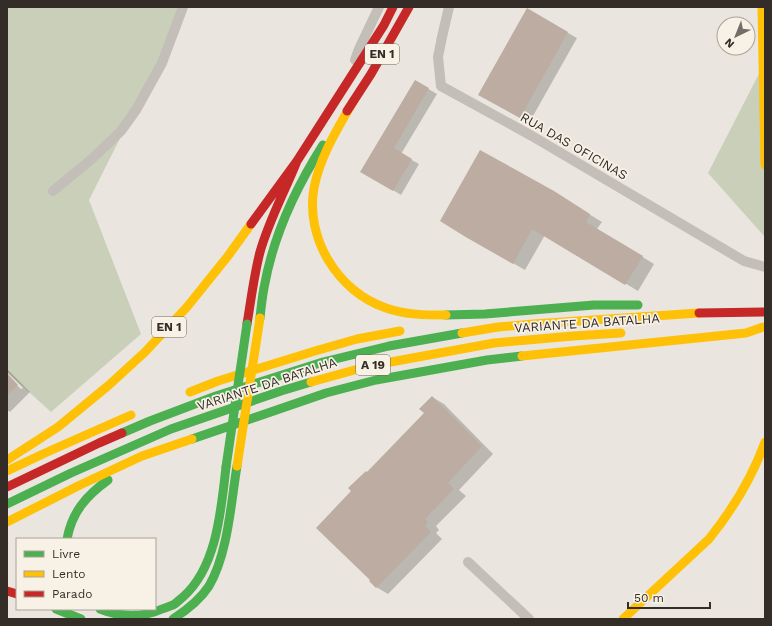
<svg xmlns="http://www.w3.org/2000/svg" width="772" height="626" font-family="'Work Sans',sans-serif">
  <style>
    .green { fill: #cacfba }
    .shadow { fill: #0003 }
    .building { fill: #bcaca2 }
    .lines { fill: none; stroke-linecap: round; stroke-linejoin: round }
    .street { stroke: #c3beb8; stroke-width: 10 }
    .fast { stroke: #4caf50; stroke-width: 9 }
    .slow { stroke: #ffc107; stroke-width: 9 }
    .jam { stroke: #c62828; stroke-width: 9 }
    .fast-bridge { stroke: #4caf50; stroke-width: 9 }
    .slow-bridge { stroke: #ffc107; stroke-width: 9 }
    .labels { text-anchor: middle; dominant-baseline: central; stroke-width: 3.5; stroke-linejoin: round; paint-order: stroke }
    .shield { fill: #f7f1e6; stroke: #6e6760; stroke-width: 1 }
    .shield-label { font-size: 12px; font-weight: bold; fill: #332c27 }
    .street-label { font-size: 13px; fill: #332c27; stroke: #f7f1e6 }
  </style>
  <rect width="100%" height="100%" fill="#eae6df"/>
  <path class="green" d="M7,7h176l-24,54 -70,139 52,134 -90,78 -44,-40z
    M765,62v175l-57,-64z"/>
  <path class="shadow" d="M527,10l50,28 -48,85 -49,-28z
    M415,81l22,13 -36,60 18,10 -18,31 -39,-24z
    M566,200l36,22 -5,7 57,35 -16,27 -93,-56 -20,35 -60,-34z
    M7,369l23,23 -20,20 -3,-2v-35l14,14 2,-1 -16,-16z
    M432,397l12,7 49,50 -34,36 7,6 -30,30 3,4 -3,3 6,6 -54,55 -12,-7 -9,-114 58,-60z"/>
  <path class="building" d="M527,8l41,24 -48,86 -42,-23z
    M415,80l14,8 -35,60 18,11 -19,32 -33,-19z
    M480,150l74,41 36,23 -4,8 57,34 -18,29 -93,-56 -19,35 -49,-28 -24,-15z
    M7,373l11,12 -11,11z
    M432,396l50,50 -34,37 6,6 -29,30 3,4 -3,3 6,6 -55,56 -7,-7 1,-1 -54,-52 35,-37 -3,-3 18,-17 1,1 57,-59 -5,-4z"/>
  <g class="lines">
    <path class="street" d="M449,7l-7,30 -4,20 3,29 91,50 212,125 21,6
      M355,60l4,-11 20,-42
      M53,191l40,-33 28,-27 15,-21 26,-47 21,-56
      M468,562l61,57"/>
    <path class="fast" d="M446,315l39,-1 109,-9h44
      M260,318c1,-10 2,-20 4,-30 9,-52 31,-99 59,-143
      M122,433l28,-12 66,-25 107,-34 66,-16 73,-13
      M192,439l134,-46 50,-13 111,-20 35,-4
      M7,504l64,-31 100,-44 110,-38 30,-9
      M67,539c5,-27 19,-43 41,-59
      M56,609l25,10
      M100,609c20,8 42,9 62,0 4,-1 8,-3 11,-4 4,-2 7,-6 10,-8 34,-30 38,-87 43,-130
      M173,619c14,-9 27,-19 36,-33 19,-32 22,-84 28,-120"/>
    <path class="slow" d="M762,7l3,158
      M354,100c-16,28 -34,56 -40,88 -9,50 24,104 72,120 20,7 40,7 60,7
      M462,333l36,-6 35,-3 166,-11
      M522,356l224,-23 17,-6
      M311,382l58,-16 125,-23 79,-7 48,-3
      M190,392l28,-11 97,-30 42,-12 43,-8
      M7,460l51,-33 51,-42 36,-33 42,-45 41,-51 23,-32
      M7,471l38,-18 86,-38
      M7,522l73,-37 62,-29 50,-17
      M623,619l86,-80c24,-30 43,-61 56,-97"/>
    <path class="jam" d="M347,111l24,-37 38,-67
      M251,224l46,-63 87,-136 9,-18
      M699,313l66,-1
      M247,324c4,-24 7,-49 13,-72 9,-32 25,-61 37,-91
      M7,487l92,-44 23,-10
      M7,591l10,3"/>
    <path class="fast-bridge" d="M226,467l21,-143"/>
    <path class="slow-bridge" d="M237,466l23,-148"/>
  </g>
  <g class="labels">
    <g class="shield">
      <rect x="365" y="44" width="34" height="20" rx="3"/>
      <rect x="152" y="317" width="34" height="20" rx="3"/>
      <rect x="356" y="355" width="34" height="20" rx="3"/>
    </g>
    <g class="shield-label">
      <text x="382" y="54">EN 1</text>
      <text x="169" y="327">EN 1</text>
      <text x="373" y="365">A 19</text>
    </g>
    <g class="street-label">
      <text transform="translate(574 146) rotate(30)">RUA DAS OFICINAS</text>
      <text transform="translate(587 323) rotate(-4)">VARIANTE DA BATALHA</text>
      <text transform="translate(267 384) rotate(-18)">VARIANTE DA BATALHA</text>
    </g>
  </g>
  <rect width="772" height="626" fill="none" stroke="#332c27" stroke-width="16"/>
  <rect x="16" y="538" width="140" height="72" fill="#f7f1e6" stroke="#a9a29a"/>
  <rect x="24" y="551" width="20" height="6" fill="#4caf50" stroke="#a9a29a"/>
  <text x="52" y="558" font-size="12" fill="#332c27">Livre</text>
  <rect x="24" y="571" width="20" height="6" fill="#ffc107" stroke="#a9a29a"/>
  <text x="52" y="578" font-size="12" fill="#332c27">Lento</text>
  <rect x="24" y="591" width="20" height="6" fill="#c62828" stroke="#a9a29a"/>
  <text x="52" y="598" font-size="12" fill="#332c27">Parado</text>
  <g transform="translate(736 36) rotate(223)"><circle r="19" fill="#f7f1e6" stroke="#a9a29a"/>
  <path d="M0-3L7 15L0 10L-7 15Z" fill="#736d67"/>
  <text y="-6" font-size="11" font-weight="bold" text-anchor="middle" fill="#332c27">N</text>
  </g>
  <path d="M628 602v6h82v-6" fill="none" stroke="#332c27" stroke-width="2"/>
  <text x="634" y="602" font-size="12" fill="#332c27" stroke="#f7f1e6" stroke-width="3" paint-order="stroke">50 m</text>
</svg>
